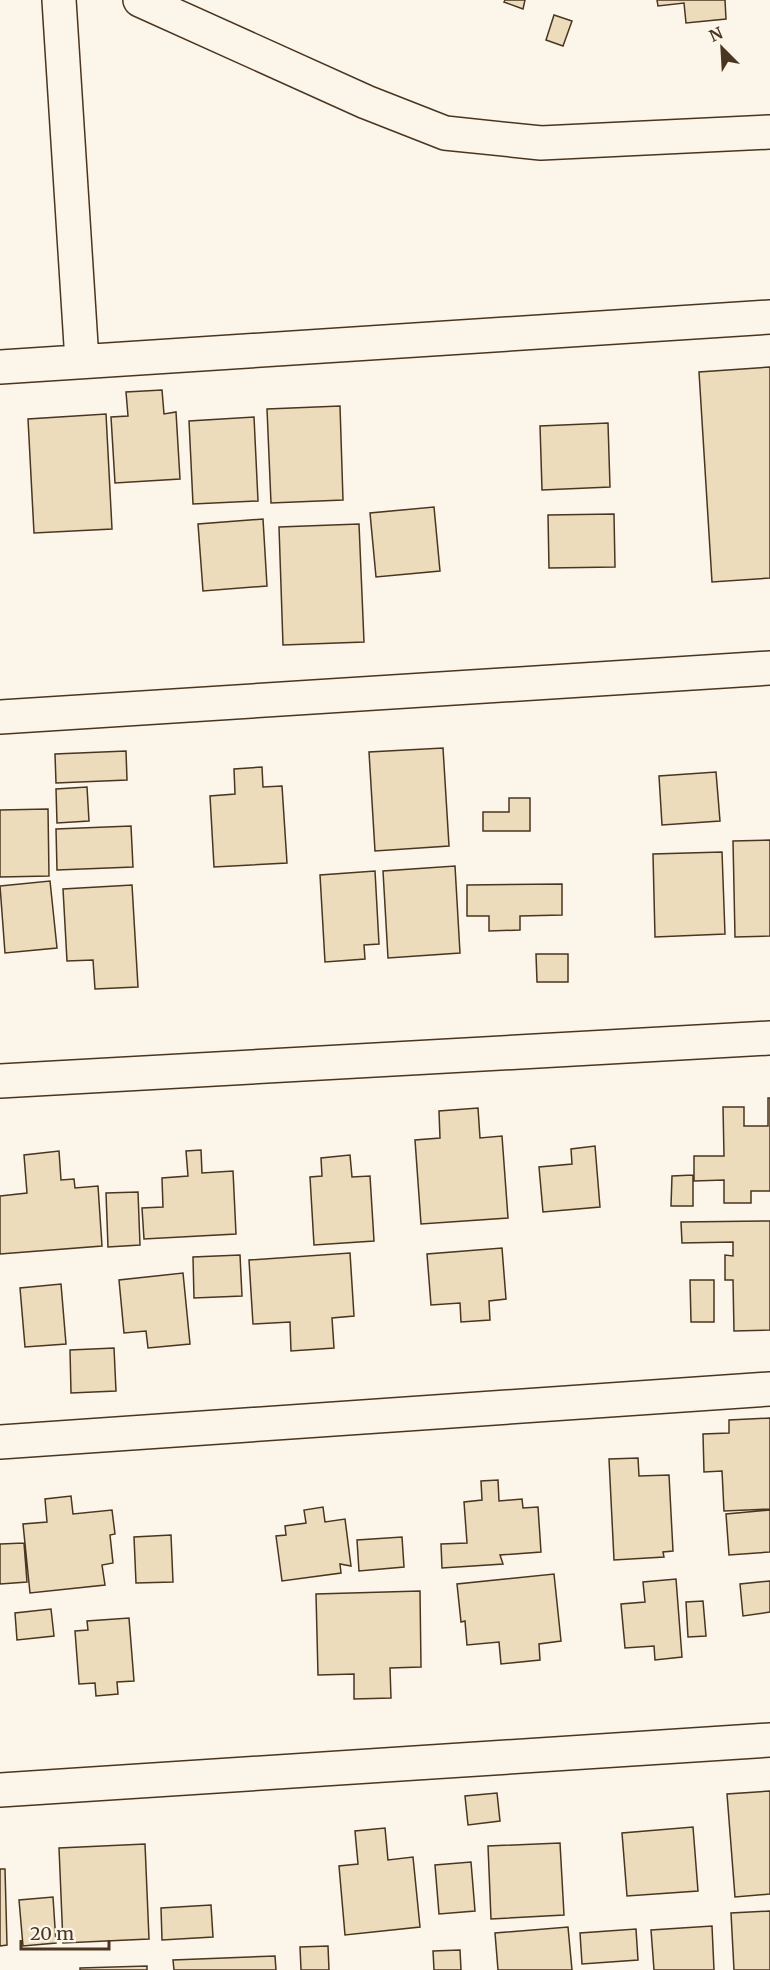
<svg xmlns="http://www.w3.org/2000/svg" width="770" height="1970" font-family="Merriweather,serif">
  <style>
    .building { fill: #ecdcbc; stroke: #4a3520; stroke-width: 1.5 }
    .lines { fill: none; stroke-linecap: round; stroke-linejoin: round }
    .minor-casing { stroke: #4a3520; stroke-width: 36 }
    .minor { stroke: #fbf6e9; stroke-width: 33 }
  </style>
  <rect width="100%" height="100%" fill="#fbf6e9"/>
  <path class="building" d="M505,0h20l-2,9 -19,-7z
    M657,0h68l1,19 -40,4 -2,-20 -26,3z
    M554,15l18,6 -9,25 -17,-6z
    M770,367v211l-58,4 -13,-210z
    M162,390l2,24 12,-2 4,67 -65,4 -4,-66 17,-1 -2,-24z
    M340,406l3,94 -72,3 -4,-94z
    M106,414l6,115 -78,4 -6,-114z
    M254,417l4,84 -65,3 -4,-83z
    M608,423l2,64 -68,3 -2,-64z
    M434,507l6,64 -64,6 -6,-64z
    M614,514l1,53 -66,1 -1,-53z
    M263,519l4,67 -64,5 -5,-67z
    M359,524l5,118 -81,3 -4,-118z
    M443,748l6,98 -74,5 -6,-99z
    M126,751l1,29 -71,3 -1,-29z
    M262,767l1,20 19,-1 5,77 -73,4 -4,-71 25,-2 -1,-25z
    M716,772l4,49 -58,4 -3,-49z
    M87,787l2,34 -32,2 -1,-34z
    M509,798h21v33h-47v-19h26z
    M48,809l1,67 -49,1v-67z
    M131,826l2,41 -76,3 -1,-41z
    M770,840v96l-35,1 -2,-96z
    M722,852l3,82 -70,3 -2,-83z
    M455,866l5,87 -72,5 -5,-87z
    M375,871l4,73 -15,1 1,14 -40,3 -5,-87z
    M50,881l7,67 -52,5 -5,-67z
    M562,884v31l-42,1v14l-31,1v-15h-22v-31z
    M132,885l6,102 -43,2 -2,-29 -26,1 -4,-72z
    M536,954h32v28h-31z
    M768,1098h2v93h-19v12h-27v-23l-30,1v-25h30l-1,-49h21v19h24z
    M478,1108l2,30 22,-2 6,82 -87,6 -6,-84 25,-2 -1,-27z
    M595,1146l5,61 -57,5 -4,-45 33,-3 -1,-15z
    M201,1150l1,23 31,-2 3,63 -92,5 -2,-31 21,-1 -1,-29 26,-2 -2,-25z
    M59,1151l2,29 13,-1 1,9 23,-2 4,60 -102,8v-58l27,-3 -3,-38z
    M350,1155l2,22 18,-1 4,65 -60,4 -4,-68 12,-1 -1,-18z
    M693,1175v31h-22l1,-30z
    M138,1192l2,53 -32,2 -2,-54z
    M770,1221v109l-36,1 -1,-51h-8v-25l8,1v-14l-51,1 -1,-21z
    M502,1248l4,51 -17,2 1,19 -29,2 -1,-19 -29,2 -4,-51z
    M350,1253l4,63 -22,2 2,30 -43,3 -1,-29 -37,2 -4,-64z
    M240,1255l2,41 -48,2 -1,-41z
    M183,1273l7,71 -42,4 -2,-17 -22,2 -5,-53z
    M690,1280h24v42h-23z
    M61,1284l5,60 -41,3 -5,-59z
    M114,1348l2,43 -45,2 -1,-43z
    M770,1418v91l-46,2 -2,-40 -18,1 -1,-38 26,-1v-13z
    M638,1458l1,18 30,-1 4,76 -10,1 1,5 -50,3 -5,-101z
    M498,1480l1,21 23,-2 1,9 15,-1 3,45 -41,3 3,9 -61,4 -1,-24 26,-1 -3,-41 18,-2 -1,-19z
    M71,1496l2,18 39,-4 3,24 -5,1 3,28 -11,2 3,20 -75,8 -7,-69 24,-2 -2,-23z
    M323,1507l2,15 20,-3 6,47 -11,-2 1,9 -59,8 -6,-45 10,-1 -1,-9 21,-3 -2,-13z
    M770,1510v42l-41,3 -3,-41z
    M171,1535l2,47 -37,1 -2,-46z
    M402,1537l2,30 -45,4 -2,-31z
    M24,1543l3,39 -27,2v-40z
    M554,1574l7,67 -22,3 1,16 -39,4 -2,-22 -32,3 -2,-24 -4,1 -4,-38z
    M676,1579l6,78 -27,3 -1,-14 -29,2 -4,-44 24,-2 -2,-20z
    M770,1581v31l-27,4 -3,-32z
    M420,1591l1,76 -31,1 1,30 -37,1v-25l-36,1 -2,-81z
    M703,1601l3,35 -18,1 -2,-35z
    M51,1609l3,27 -37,4 -2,-27z
    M129,1618l5,63 -17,1 1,12 -22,2 -1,-13 -16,1 -4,-53 13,-1 -1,-9z
    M770,1791v103l-35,3 -8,-103z
    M497,1793l3,28 -32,4 -3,-29z
    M693,1827l5,64 -71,5 -5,-63z
    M385,1828l3,32 25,-3 7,70 -75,8 -6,-69 19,-2 -3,-33z
    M560,1843l4,72 -73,4 -3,-73z
    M145,1844l4,95 -86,4 -4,-95z
    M471,1862l4,49 -36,3 -4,-49z
    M0,1869h5l2,76 -7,1z
    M53,1897l3,46 -33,3 -4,-46z
    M211,1905l2,32 -51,3 -1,-32z
    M770,1911v59h-36l-3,-57z
    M712,1926l2,44h-60l-3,-40z
    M568,1927l4,43h-74l-3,-37z
    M636,1929l2,31 -56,4 -2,-31z
    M328,1946l1,24h-28l-1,-23z
    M460,1950l1,20h-27l-1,-19z
    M275,1956l1,14h-102l-1,-10z
    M147,1966v4h-67v-2z"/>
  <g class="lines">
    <g class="minor-casing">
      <path id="minor" d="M59,0l23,361
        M140,0l226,102 79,31 96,10 229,-11
        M0,367l770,-50
        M0,717l770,-49
        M0,1081l770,-43
        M0,1442l770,-53
        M0,1790l770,-50"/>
    </g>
    <use href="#minor" class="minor"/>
  </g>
  <g transform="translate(722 48) rotate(336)" stroke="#fbf6e9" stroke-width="4.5" paint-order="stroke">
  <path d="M0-4.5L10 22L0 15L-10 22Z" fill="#4a3520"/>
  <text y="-9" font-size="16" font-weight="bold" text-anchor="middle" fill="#4a3520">N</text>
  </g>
  <path d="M21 1940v9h88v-9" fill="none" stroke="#4a3520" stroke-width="3"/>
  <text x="30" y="1940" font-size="18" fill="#4a3520" stroke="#fbf6e9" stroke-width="4.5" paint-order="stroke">20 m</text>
</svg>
